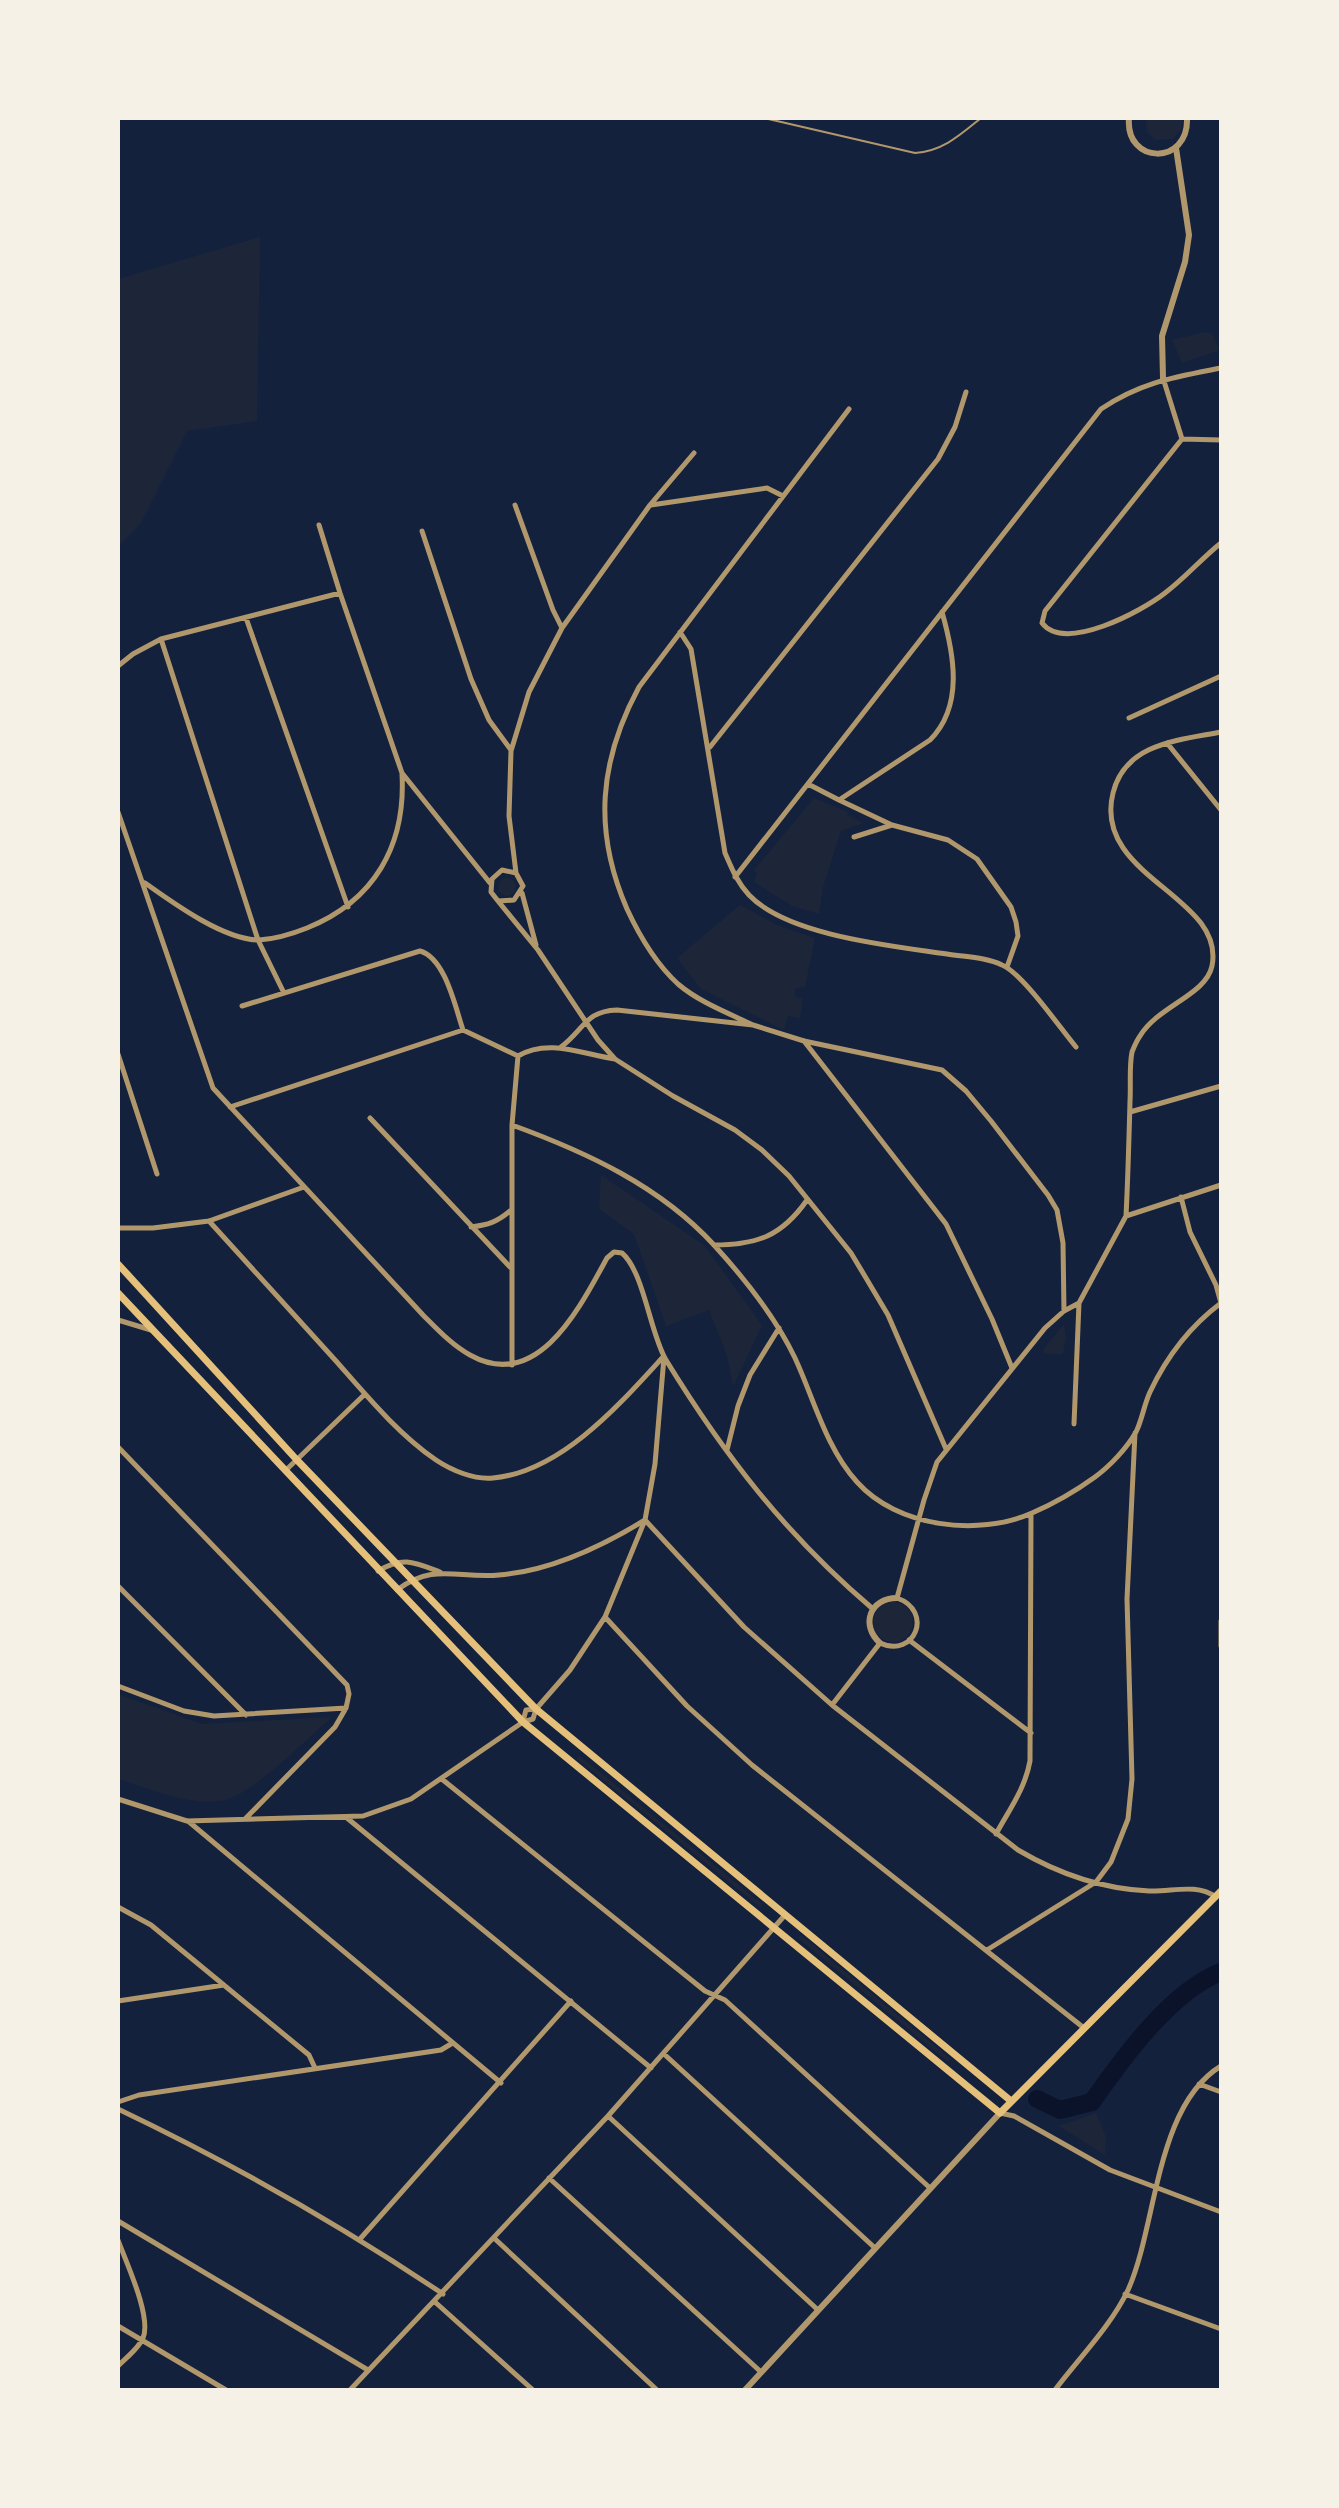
<svg xmlns="http://www.w3.org/2000/svg" width="1339" height="2508" font-family="'Roboto Condensed',sans-serif">
  <style>
    .green { fill: #1d2539 }
    .lines { fill: none; stroke-linecap: round; stroke-linejoin: round }
    .river { stroke: #0b132b; stroke-width: 18 }
    .service { stroke: #b1986c; stroke-width: 2 }
    .minor { stroke: #b1986c; stroke-width: 5 }
    .tertiary { stroke: #b1986c; stroke-width: 6 }
    .secondary { stroke: #e5c07b; stroke-width: 7 }
  </style>
  <rect width="100%" height="100%" fill="#14213d"/>
  <path class="green" d="M1146,118h36l-1,12 -8,9 -18,1 -8,-8z
    M260,237l-3,184 -70,10 -46,92 -23,24v-268z
    M1205,332l7,2 8,16 -38,13 -10,-23z
    M814,798l34,14 -1,3 16,8 -22,8 -18,56 -4,27 -27,-8 -38,-24 3,-8 -3,-4z
    M498 887a9 9 0 1 1 18 0a9 9 0 1 1-18 0Z
    M740,905l37,20 38,13 -10,49 -10,1v9l8,1 -3,20 -12,-2 -4,14 -83,-41 -24,-31z
    M601,1175l103,70 58,80 -29,62 -6,-32 -18,-45 -43,16 -32,-92 -35,-25z
    M1064,1324l2,13 -3,17h-18l-2,-4z
    M873 1622a20 20 0 1 1 40 0a20 20 0 1 1-40 0Z
    M118,1694l84,30 130,-7c-25,21 -82,81 -112,84 -34,4 -70,-12 -102,-22z
    M580,1756l182,148 -2,3 -183,-148z
    M801,1935l150,124 -3,3 -150,-124z
    M1096,2113l10,24 -1,18 -46,-29z"/>
  <g class="lines">
    <path class="river" d="M1037,2099l23,11 32,-8c30,-43 79,-111 129,-130"/>
    <path class="service" d="M764,118l151,35c28,-2 45,-18 66,-35"/>
    <path class="minor" d="M1163,378l19,61
      M1221,440l-39,-1 -137,172 -3,12c23,30 100,-12 123,-30 20,-15 37,-35 56,-50
      M515,505l38,105 9,18
      M651,505l116,-17 16,8
      M319,525l21,68 62,180 88,110
      M422,531l49,148 18,41 22,30
      M246,618l102,289
      M680,632l11,17 34,204c7,16 12,29 24,42 39,41 144,51 198,59 18,3 39,3 55,11 20,8 58,63 74,82
      M161,639l97,301 26,53
      M118,666l15,-12 28,-15 179,-46
      M1129,718l92,-42
      M1167,743l54,67
      M710,747l228,-288 17,-32 11,-35
      M808,784l31,16 91,-60c34,-34 24,-86 12,-128
      M839,800l53,25
      M118,812l95,276 210,227c15,15 29,30 47,40 68,38 110,-48 137,-97l7,-6 8,1c22,19 28,80 44,107 59,96 120,175 207,249
      M854,837l38,-12 56,15 29,19 34,48 5,15 2,14 -11,31
      M516,873l-14,-3 -10,9 -1,13 7,9 16,-1 9,-14 -7,-13 -7,-57 2,-65 18,-59 33,-64 88,-123 44,-52
      M735,877l366,-468c40,-27 74,-32 120,-41
      M145,883c28,20 79,57 114,57 16,-1 33,-6 48,-12 67,-27 99,-82 95,-154
      M522,893l14,52
      M498,901l40,49 60,90 17,19 58,37 62,34 27,20 27,26 62,77 15,25 22,37 58,134
      M242,1006l178,-55c25,7 35,55 43,79l55,26
      M753,1025c-25,-12 -54,-23 -75,-41 -23,-21 -38,-47 -51,-75 -34,-78 -28,-148 12,-222l210,-278
      M804,1041l142,183 46,95 20,49
      M561,1047c23,-17 24,-36 56,-37l136,15 51,16 138,29 24,21 25,30 57,74 9,15 6,33 1,68
      M118,1054l39,120
      M230,1107l233,-77
      M1130,1112l91,-26
      M370,1118l140,149
      M512,1125c74,27 148,61 202,120 31,34 61,71 81,113 19,41 31,90 62,124 40,45 121,55 175,31 21,-9 45,-23 63,-36 15,-11 32,-29 41,-45 6,-12 8,-27 14,-40 17,-36 39,-65 71,-89
      M1181,1197l9,35 26,53 5,18
      M1126,1216c2,-39 3,-77 4,-115 1,-16 -1,-34 2,-49 2,-5 5,-12 8,-16 18,-30 66,-41 72,-70 14,-70 -120,-89 -99,-173 12,-50 67,-53 108,-61
      M209,1221c42,46 84,93 127,140 30,34 62,73 100,99 15,10 38,20 57,18 68,-6 127,-74 170,-121
      M471,1227c17,-2 26,-5 39,-16
      M118,1228h35l56,-7 95,-34
      M714,1245c43,0 68,-9 93,-45
      M118,1320l33,10
      M512,1365v-240l6,-69c30,-18 64,-2 97,3
      M1074,1424l5,-121 47,-87 95,-31
      M118,1447l229,238 2,9 -3,14 -11,19 -90,92
      M727,1450l11,-44 12,-31 29,-47
      M285,1471l80,-77
      M378,1571c25,-15 36,-9 62,1
      M118,1586l128,129
      M397,1590c37,-28 61,-11 102,-15 52,-4 102,-28 146,-55l99,107 88,78 186,145c39,23 85,39 131,41 24,1 46,-8 67,6
      M605,1617l82,89 65,59 332,263
      M1221,1621v25
      M909,1640l122,93
      M118,1686l66,25 30,5 132,-8
      M832,1705l48,-62c35,16 54,-32 17,-45l27,-98 13,-38 108,-134 19,-17 15,-8
      M523,1721l3,-11 9,-1
      M443,1780l262,211 20,9 205,188
      M118,1799l69,22 176,-5 48,-17 112,-77 10,-3 3,-10 34,-39 35,-53 40,-97 10,-56 9,-107
      M347,1818l304,250
      M188,1821l313,262
      M996,1834c13,-24 29,-45 34,-73l1,-247
      M118,1907l33,18 158,130 6,13
      M987,1950l109,-68 15,-20 17,-43 4,-40 -5,-180 8,-166
      M118,2001l106,-16
      M664,2054l211,194
      M1199,2084l22,8
      M118,2102l21,-7 302,-45 10,-6
      M118,2109c113,54 221,115 325,185
      M1000,2113l14,3 96,54 111,42
      M608,2116l210,194
      M549,2178l212,194
      M118,2221l250,149
      M494,2238l163,152
      M360,2239l211,-238
      M118,2240c8,22 34,77 25,98 -4,10 -17,20 -25,28
      M1125,2294l96,35
      M435,2302l98,88
      M118,2326l108,64
      M350,2390l258,-274 177,-201
      M1055,2390c24,-32 56,-64 73,-100 29,-64 27,-184 93,-224"/>
    <path class="tertiary" d="M1129,118c-4,47 60,48 58,0
      M1163,378l-1,-42 23,-74 4,-27 -13,-87
      M880,1643c-20,-18 -10,-45 17,-45
      M745,2390l255,-277"/>
    <path class="secondary" d="M118,1264l178,195 240,250 475,392
      M118,1293l405,429 477,391 221,-222"/>
  </g>
  <rect width="1339" height="2508" fill="none" stroke="#f6f1e7" stroke-width="240"/>
</svg>
